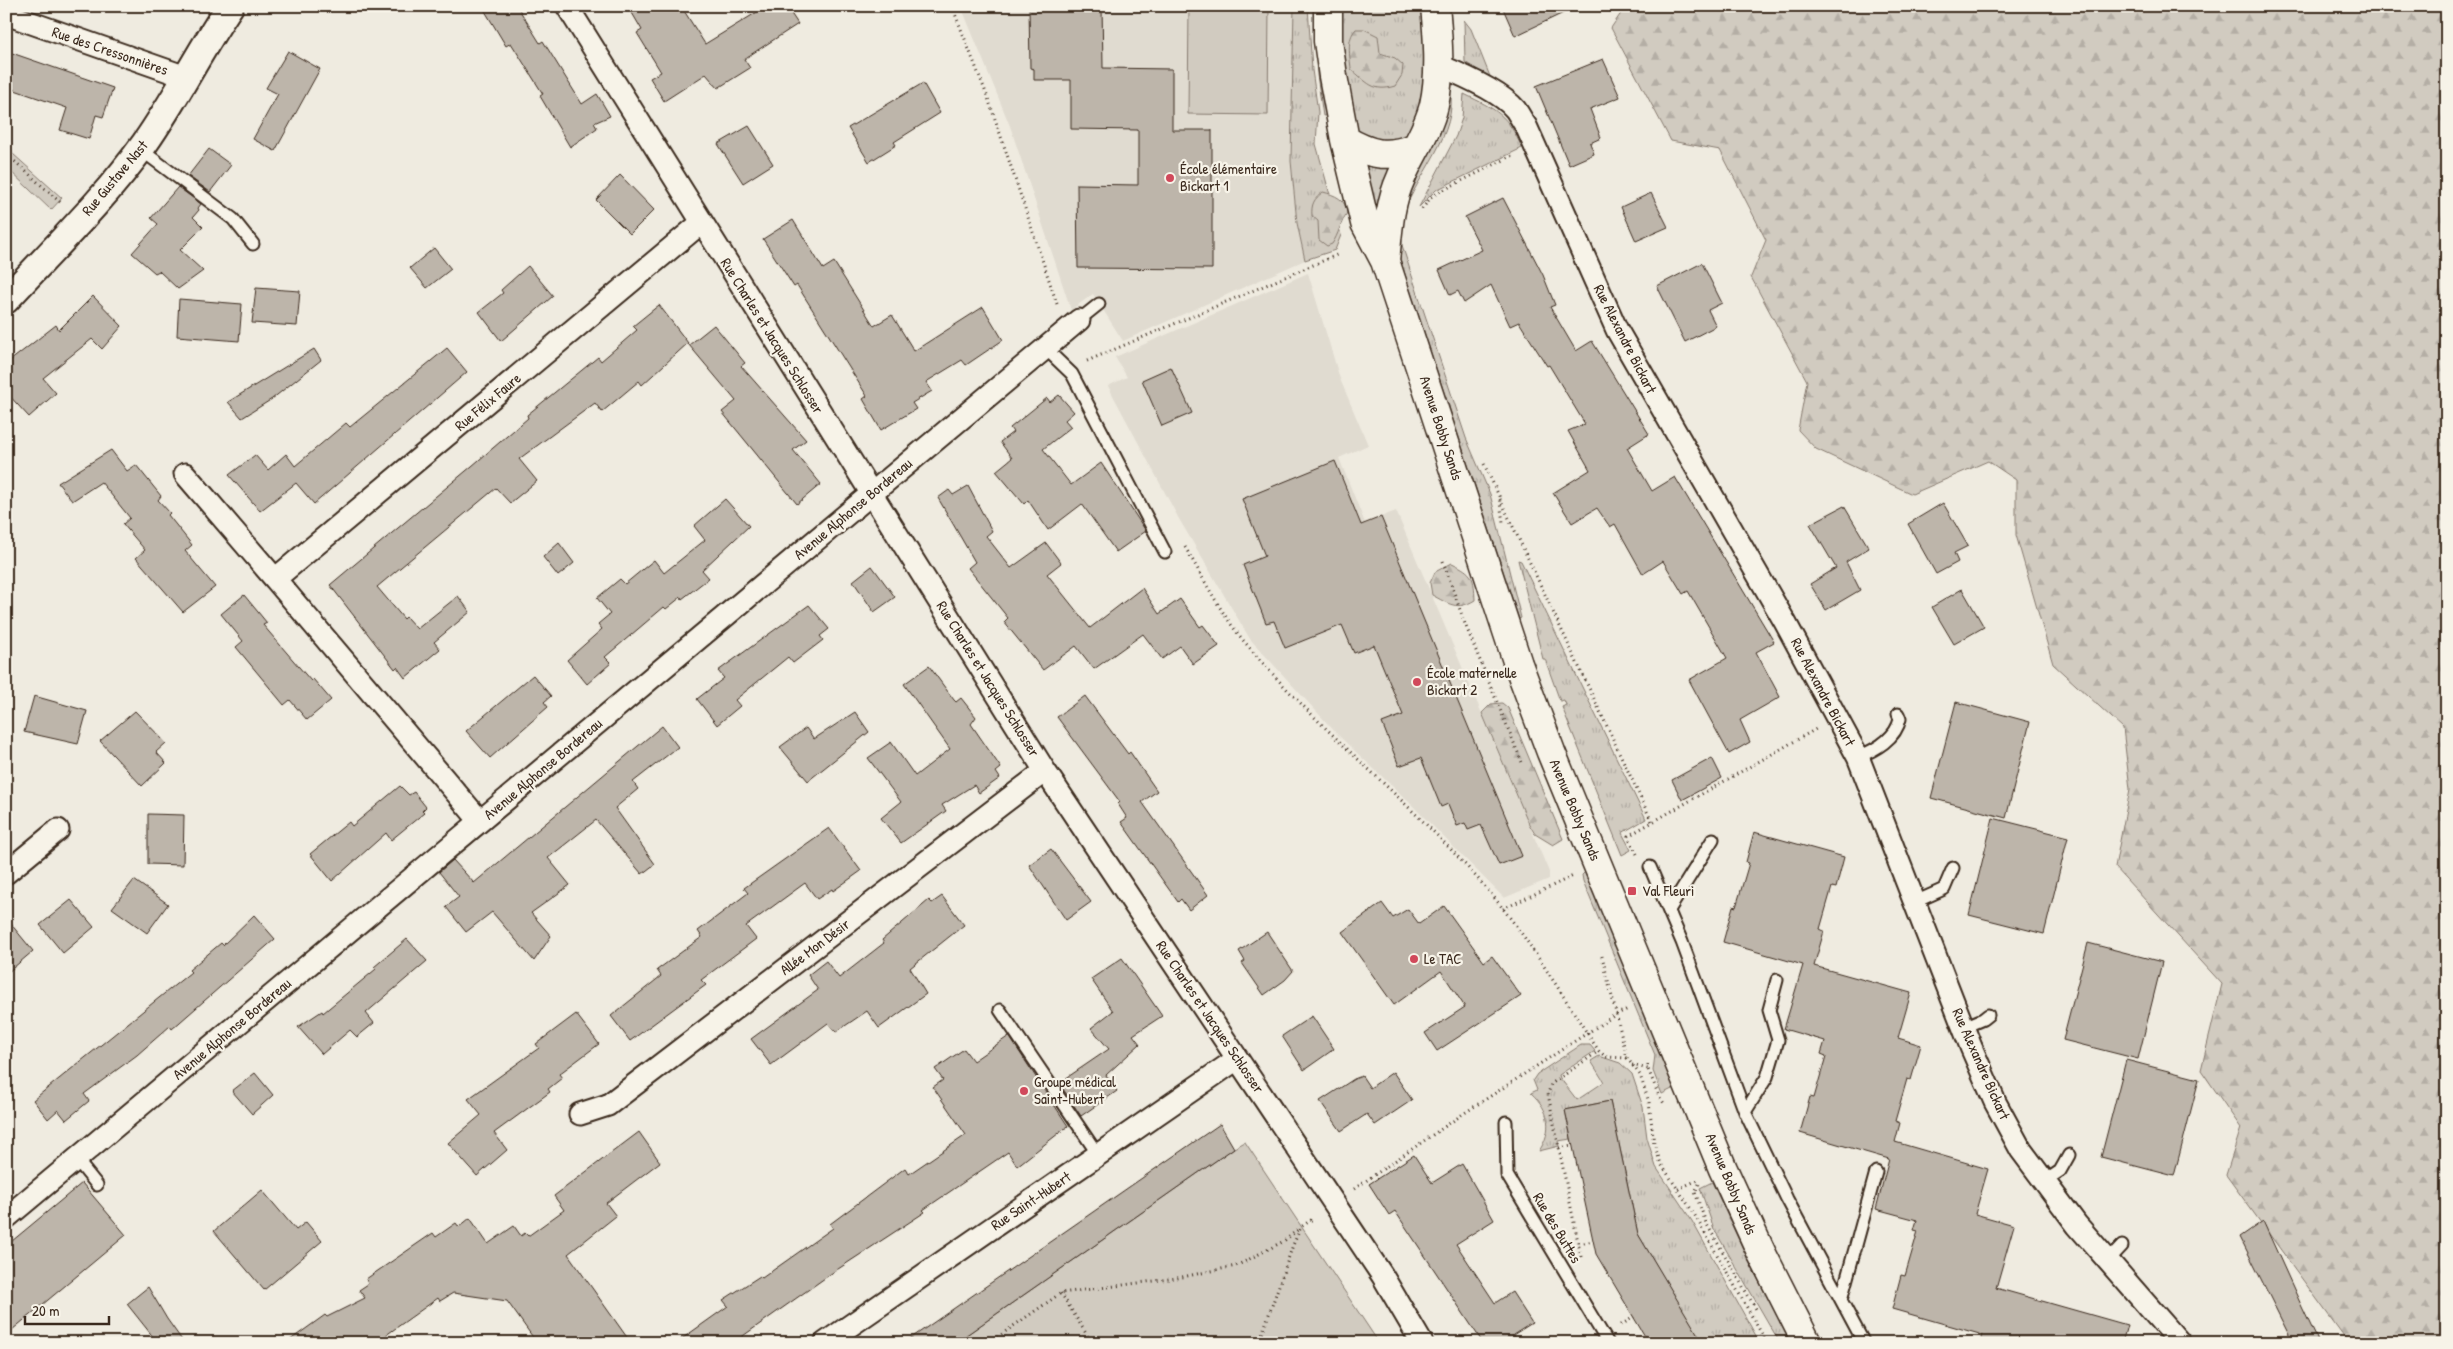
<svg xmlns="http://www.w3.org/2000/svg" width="2453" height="1349" viewBox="0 0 2453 1349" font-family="'Patrick Hand',sans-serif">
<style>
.built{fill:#e0dbd0}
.grass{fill:url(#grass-tufts);stroke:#867a6f}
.forest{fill:url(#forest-firs);stroke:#867a6f}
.park{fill:#d1cbc0;stroke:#867a6f}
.building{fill:#bdb5aa;stroke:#3b2a1e}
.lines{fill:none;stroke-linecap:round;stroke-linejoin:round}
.service-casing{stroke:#3b2a1e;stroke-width:15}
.minor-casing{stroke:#3b2a1e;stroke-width:25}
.tertiary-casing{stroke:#3b2a1e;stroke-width:30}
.secondary-casing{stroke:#3b2a1e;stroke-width:31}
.path{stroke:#3b2a1e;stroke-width:3;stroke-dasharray:1 4;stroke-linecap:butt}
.service{stroke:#f7f3e8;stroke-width:11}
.minor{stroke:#f7f3e8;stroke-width:21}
.tertiary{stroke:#f7f3e8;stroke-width:26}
.secondary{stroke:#f7f3e8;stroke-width:28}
.poi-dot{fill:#d1495b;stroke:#f7f3e8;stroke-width:2}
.labels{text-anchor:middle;stroke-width:4.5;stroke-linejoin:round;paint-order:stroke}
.street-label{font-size:15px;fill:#3b2a1e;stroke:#f7f3e8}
.poi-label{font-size:15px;fill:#3b2a1e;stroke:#f7f3e8;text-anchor:start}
</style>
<defs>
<pattern id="grass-tufts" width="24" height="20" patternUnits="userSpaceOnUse" patternTransform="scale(1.25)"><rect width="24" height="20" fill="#d1cbc0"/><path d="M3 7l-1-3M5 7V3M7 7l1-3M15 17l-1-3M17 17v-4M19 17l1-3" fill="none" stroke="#b4aea5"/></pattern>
<pattern id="forest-firs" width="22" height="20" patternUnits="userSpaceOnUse" patternTransform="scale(1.25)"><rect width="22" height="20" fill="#d1cbc0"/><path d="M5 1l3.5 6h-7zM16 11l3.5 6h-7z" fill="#b4aea5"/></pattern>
</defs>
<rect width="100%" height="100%" fill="#efebe0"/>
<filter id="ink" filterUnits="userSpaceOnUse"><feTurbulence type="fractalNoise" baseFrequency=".02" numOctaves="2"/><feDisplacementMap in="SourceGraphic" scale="10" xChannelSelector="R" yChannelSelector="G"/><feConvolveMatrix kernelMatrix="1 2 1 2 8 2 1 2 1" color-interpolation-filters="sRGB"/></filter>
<g filter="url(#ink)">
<path class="built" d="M961,6H1294L1291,163L1297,223L1305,260L1123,341L1093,294L1071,310L1010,126Z
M1308,273L1340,379L1368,445L1339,458L1365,523L1396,511L1549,872V879L1504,898L1409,802L1338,735L1250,639L1179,519L1108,386L1127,377L1115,357Z"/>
<path class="grass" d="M1294,6H1308L1312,70L1318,112L1316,144L1341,235L1335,250L1305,260L1297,223L1291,161Z
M1314,6H1319L1329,115L1323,116L1317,75Z
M1339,6H1424L1426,87L1413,129C1395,143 1373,146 1356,129L1345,90Z
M1464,20L1471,29L1491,79L1465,62Z
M1450,89C1459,133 1417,175 1403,214L1406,195L1440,134Z
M1464,94C1497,110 1507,114 1522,148L1436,190L1419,207L1456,136L1462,118Z
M1362,163L1389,169L1391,173L1380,216L1373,217Z
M1401,226L1402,245L1411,273L1466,438L1490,494L1521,618L1519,619L1399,256Z
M1518,560L1521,561L1646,819L1622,833L1631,850L1622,855L1562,707L1566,705L1564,700L1560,701L1545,659H1543Z
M1585,872L1674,1088L1662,1094L1653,1071L1655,1055L1583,881L1582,875Z
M1581,1045H1590L1595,1051L1559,1075L1560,1078L1577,1100L1604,1082L1591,1061L1599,1056L1620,1063L1632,1074L1643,1107L1647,1138L1656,1167L1692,1221L1760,1343H1702L1638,1234L1610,1101L1565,1110L1571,1139L1558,1141L1559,1146L1539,1151C1553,1130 1550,1110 1531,1093L1537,1090L1533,1080L1537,1074Z
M1712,1182L1749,1262L1791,1343H1780L1714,1229L1700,1188Z"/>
<path class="forest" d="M1626,6H2447V1343H2349L2226,1175L2241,1128L2201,1070L2222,984L2115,867L2130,789L2123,728L2053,664L2016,535V480L1988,461L1912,494L1816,449L1798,430L1807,381L1751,277L1766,240L1720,150L1671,141L1611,28Z
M1356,29H1364L1378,36L1380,53L1395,58L1403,65L1402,75L1395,86C1373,93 1367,82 1351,69C1350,56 1346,39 1356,29Z
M1323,192C1335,195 1346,199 1347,213C1340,223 1339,234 1332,244L1327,246L1319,240L1318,221L1312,216C1311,204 1314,199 1323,192Z
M1452,563C1474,573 1474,578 1475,600C1457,611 1449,604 1432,595L1430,583L1435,572Z
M1502,703L1508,708L1563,839L1553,845L1535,834L1529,824L1482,713L1491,704Z"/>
<path class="park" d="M1189,6H1269L1268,115L1188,114Z
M6,153L13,154L62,198L51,210L6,167Z
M1245,1142L1379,1343H955L1234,1148Z"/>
<path class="building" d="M482,6H517L540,43L543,41L582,104L597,94L610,116L594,123L597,128L570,147L540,96L543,94L511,43L506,46Z
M628,6H681L705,44L767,6H786L798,24L744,59L750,68L718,88L706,74L664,101L650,78L661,72L637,33L642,30Z
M1029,6H1102L1103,68L1172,69V130H1212V269L1078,268L1077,184L1138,185V130L1071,129V80H1034V69L1030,68Z
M1502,6H1578L1515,36Z
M6,51L113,88L103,117L96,115L89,139L60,130L67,108L6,87Z
M288,51L320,69L275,151L253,139L278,94L266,88Z
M1603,59L1620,97L1590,109L1601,138L1590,143L1594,154L1569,165L1536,86Z
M923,83L940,113L894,142L896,145L869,162L848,128Z
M749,126L773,164L743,183L718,144Z
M209,149L231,165L210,192L188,176Z
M620,175L654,210L630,234L596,200Z
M178,187L201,204L198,208L199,210L193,217L203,227L180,250L203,271L178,289L159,271L155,273L132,253L158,224L151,218Z
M1651,193L1668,227L1636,241L1621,207Z
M1503,198L1543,275L1555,305L1550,307L1576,351L1592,341L1649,434L1627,448L1652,491L1675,477L1774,642L1756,652L1780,697L1740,720L1750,742L1729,754L1689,680L1727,658L1688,591L1683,594L1663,561L1643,574L1615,524L1610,527L1597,508L1572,523L1553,493L1590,470L1568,431L1585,424L1549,365L1547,366L1519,322L1510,326L1491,285L1464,303L1458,291L1450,295L1439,270L1482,250L1465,217Z
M793,220L823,269L834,262L874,326L892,315L914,351L983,307L1003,340L966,365L962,360L926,382L932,391L912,403L916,409L881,430L863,399L867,396L797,285L794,287L763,239Z
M434,248L451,269L427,288L410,268Z
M1702,263L1722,303L1708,310L1716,326L1685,342L1657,286Z
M528,266L553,296L501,341L479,312L503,293L501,290Z
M256,288L300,291L297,326L252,323Z
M93,296L122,326L102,349L92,339L43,378L56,393L29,417L6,392V364L56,325L59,330Z
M179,299L242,304L239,341L177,336Z
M659,305L688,343L642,385L639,381L602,412L595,403L519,459L537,481L510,503L496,488L377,587L404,619L406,617L417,629L458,596L470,612L434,642L440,649L405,678L397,667L395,669L330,585L472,466L528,418L527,415L598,357L601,361L637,330L633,326Z
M714,325L745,363L741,366L806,440L793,450L821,484L797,504L722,412L736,401L689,345Z
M447,348L467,372L314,504L296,483L260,511L229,475L255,455L268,470L286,454L295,466L346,423L350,427Z
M314,349L321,360L272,399L242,418L228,402Z
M1171,367L1192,413L1162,426L1142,380Z
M1059,395L1074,412L1065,420L1071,427L1043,449L1071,485L1101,463L1146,531L1116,552L1082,504L1048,530L1028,500L1024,504L996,471L1012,458L1000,442L1013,432L1010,428L1047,398L1050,402Z
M111,450L127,471L136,465L161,496L158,500L170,513L168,515L192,545L185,551L215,587L183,612L136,558L145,550L123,524L130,518L101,482L72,501L58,483Z
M1335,461L1361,525L1381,517L1522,856L1499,865L1481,825L1468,830L1465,823L1457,826L1448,804L1441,807L1421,758L1399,766L1382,723L1403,715L1374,645L1354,653L1342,625L1285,648L1274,621L1266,623L1243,565L1265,556L1242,499Z
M968,486L992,531L986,536L1011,568L1046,543L1061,563L1047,574L1090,628L1142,588L1159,614L1180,599L1200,627L1203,625L1219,646L1193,664L1180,646L1162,659L1143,634L1094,669L1076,646L1043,670L1004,622L1008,618L968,568L975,562L938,498L949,490L953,495Z
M725,499L749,526L702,570L709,578L682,599L681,597L666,609L664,607L605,657L611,663L587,684L567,660L602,629L598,624L610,614L597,598L620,579L625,584L654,560L664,573L705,540L694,526Z
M1943,503L1968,546L1954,553L1958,562L1936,574L1908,524Z
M1844,506L1869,548L1846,562L1860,590L1826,610L1810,584L1836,568L1810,524Z
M559,543L574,563L558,576L543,557Z
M872,566L895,597L874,612L853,581Z
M1962,589L1984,627L1954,644L1932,607Z
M244,595L267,623L263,625L311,681L313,679L331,700L307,720L290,700L284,705L236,647L243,641L221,614Z
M809,605L829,629L820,636L823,640L793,663L788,657L735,700L740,706L717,725L697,699L724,678L718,671Z
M929,666L954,700L956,702L961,698L976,717L971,724L1001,768L996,772L1000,778L979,793L974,785L942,805L946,811L901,843L881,818L901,802L868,758L891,742L915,776L950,749L904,684Z
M533,675L551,696L544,702L548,707L490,758L466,731Z
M34,696L87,711L78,744L24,732Z
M1085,696L1128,754L1130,752L1157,791L1142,802L1208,895L1189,910L1181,899L1178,902L1121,822L1127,818L1118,804L1120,802L1057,717Z
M1956,702L2030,722L2006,818L1931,798Z
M135,711L166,743L156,752L166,763L142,786L100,741Z
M855,712L869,732L808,781L780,747L806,728L814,739Z
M662,726L678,747L633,782L638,789L615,808L655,864L642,874L596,820L548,858L570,885L531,913L551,936L534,961L492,912L466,932L446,907L459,897L439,872L453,860L474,883Z
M1712,758L1722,778L1682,800L1672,780Z
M400,786L409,795L414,792L426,807L422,811L424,813L391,840L386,833L332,881L310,854L349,822L352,826Z
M148,814L184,815L183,865L148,864Z
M1993,818L2068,837L2044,934L1969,915Z
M829,828L861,871L833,891L832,889L817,899L805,883L746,926L756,939L701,980L706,985L630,1041L611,1016L661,976L657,970L702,937L698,931L748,893L744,888Z
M1754,832L1844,857L1836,888L1832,887L1820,929L1824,931L1814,966L1911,993L1898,1038L1921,1045L1911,1080L1907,1079L1895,1121L1900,1123L1895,1142L1988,1169L1975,1214L2014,1225L1996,1288L2127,1325L2122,1343H1980L1983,1335L1892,1309L1901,1275L1905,1276L1918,1231L1914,1230L1917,1220L1876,1209L1889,1159L1800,1133L1810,1097L1814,1098L1826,1056L1821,1054L1825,1041L1784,1029L1803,965L1723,942L1733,906L1736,907L1749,863L1746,862Z
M1051,849L1091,902L1066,920L1029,865Z
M134,880L168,904L147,933L112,908Z
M942,896L964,925L910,968L926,994L879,1028L867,1011L836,1032L828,1023L771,1065L751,1039L818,990L808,975L826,961L839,978L884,943L882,940L929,900L932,903Z
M71,900L94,927L63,953L40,925Z
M1382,903L1393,918L1408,909L1419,924L1444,906L1484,962L1492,956L1521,996L1437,1051L1425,1033L1465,1007L1441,971L1394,1005L1342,932Z
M254,915L275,939L172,1029L170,1026L137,1055L84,1094L89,1101L66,1120L58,1110L48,1119L33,1100L191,972L189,970L221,943L223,945Z
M6,918L33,951L6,974Z
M1267,932L1293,971L1285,980L1264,995L1242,963L1245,961L1239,951Z
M407,939L427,961L366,1013L374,1023L357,1037L350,1030L322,1054L298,1027L322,1011L323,1013L376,969L374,967Z
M2088,943L2162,962L2138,1059L2063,1040Z
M1122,958L1162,1016L1133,1035L1140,1044L1106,1075L1117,1091L1081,1116L1059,1083L1109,1049L1091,1028L1113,1011L1091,979Z
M576,1014L599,1044L559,1074L562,1078L548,1089L550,1092L494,1133L507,1150L477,1176L448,1143L481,1115L468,1099L539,1048L536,1044Z
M1312,1016L1334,1049L1304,1070L1282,1036Z
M1009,1036L1068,1126L1017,1166L1008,1152L923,1210L925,1212L832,1273L733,1343H676L728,1306L723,1300L760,1276L762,1278L833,1228L830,1224L905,1168L909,1174L966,1135L933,1087L943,1080L935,1069L964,1049L973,1061Z
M2126,1060L2199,1079L2174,1176L2101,1157Z
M1393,1072L1412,1100L1375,1125L1367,1114L1341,1131L1320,1101L1354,1079L1362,1076L1370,1088Z
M255,1073L273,1095L252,1114L232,1091Z
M1610,1101L1638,1234L1703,1343H1649L1596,1254L1565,1110Z
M1220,1124L1234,1148L955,1343H904Z
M639,1132L660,1162L606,1203L616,1216L568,1254L631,1343H537L507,1301L453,1293L440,1301L438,1298L375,1343H286L325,1315L327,1317L365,1298L359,1290L368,1284L366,1279L433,1233L436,1237L456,1223L459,1227L470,1218L488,1244L514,1226L521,1236L525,1233L528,1236L564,1210L554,1196Z
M1414,1155L1432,1183L1462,1164L1494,1220L1456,1244L1495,1303L1512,1292L1532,1323L1513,1335L1518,1343H1483L1395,1211L1389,1215L1369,1184Z
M82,1183L126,1235L6,1335V1246Z
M262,1190L296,1230L306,1222L322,1241L264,1290L214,1231Z
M2263,1221L2302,1307L2319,1343H2293L2240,1237Z
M148,1287L167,1319L184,1343H158L127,1304Z"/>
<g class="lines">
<g class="service-casing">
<path id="service" d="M140,149L233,219L253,244
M1079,320L1099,304
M1045,348L1072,374L1165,552
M1858,757C1875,750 1896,739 1900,719L1898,714
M1650,867L1682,942L1745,1112L1787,1199L1864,1343
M1915,902L1944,889L1953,868
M1669,910L1713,839
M1000,1010L1099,1156
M1964,1027L1983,1019L1988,1015
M1745,1112L1767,1077L1778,1040L1769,1010L1777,980
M1506,1122L1507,1175L1608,1343
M76,1159L97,1185
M2045,1181L2060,1171L2069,1155
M2108,1261L2122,1246
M1841,1300L1876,1172"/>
</g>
<g class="minor-casing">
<path id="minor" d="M567,6L1045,771L1382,1275L1422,1343
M6,14L186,77
M1438,65C1460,74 1500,91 1515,109C1519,114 1522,121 1526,126L1617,330L1785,622L1858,757L1971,1047L1995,1102L2021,1150L2077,1225L2180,1343
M185,474L275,579
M480,821L275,579L701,223
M6,873L58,830
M580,1114L608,1105L1045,771
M6,1218L1079,320
M825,1343L1237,1059"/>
</g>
<g class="tertiary-casing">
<path id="tertiary" d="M6,300C53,249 105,199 145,143C176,99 200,50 230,6"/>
</g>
<g class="secondary-casing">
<path id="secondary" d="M1328,6V41L1333,76L1345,140L1365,223L1385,261L1518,664L1551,752L1723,1169L1762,1254L1807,1343
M1345,140C1371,155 1386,158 1414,148
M1385,261C1388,233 1389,204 1401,178C1411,154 1428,131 1434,105C1441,73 1438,38 1435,6"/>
</g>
<path class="path" d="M952,6L988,98L1058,307
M6,158H11L61,203
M1422,209L1431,197L1439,192L1512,156
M1087,361L1339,254
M1484,464L1499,496L1503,522
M1500,499L1652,822
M1185,547C1205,581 1222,616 1248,646C1323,735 1417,806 1492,895C1532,943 1564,999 1599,1051L1606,1057L1627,1058
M1443,561L1465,624L1523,765
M1637,854L1628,836L1816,729
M1503,909L1573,876
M1602,956L1627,1058L1640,1075L1649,1102L1654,1144L1661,1164L1693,1212L1767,1343
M1632,1065L1648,1069
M1648,1065V1069L1659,1096L1665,1105
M1559,1148L1572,1146
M1699,1184L1695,1192L1706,1223L1756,1309
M1354,1189L1463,1114L1615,1015L1628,1009
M1678,1189L1698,1180
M1579,1244L1593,1241
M1581,1257L1548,1094L1551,1084L1599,1051
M1061,1293L1092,1343
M1621,1325L1634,1317
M989,1343L1061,1293L1177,1278L1236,1266L1284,1241L1300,1228
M1259,1343L1293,1245L1301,1227L1314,1218"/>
<use href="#service" class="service"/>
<use href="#minor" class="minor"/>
<use href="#tertiary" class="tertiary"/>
<use href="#secondary" class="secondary"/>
</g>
</g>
<g class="poi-dot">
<circle cx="1170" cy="178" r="5"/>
<circle cx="1417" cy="682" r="5"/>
<rect x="1627" y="886" width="10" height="10" rx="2.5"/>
<circle cx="1414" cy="959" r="5"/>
<circle cx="1024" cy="1091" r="5"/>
</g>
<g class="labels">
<g class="street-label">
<text transform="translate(110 51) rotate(19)" y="5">Rue des Cressonnières</text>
<text transform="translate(115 178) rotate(-50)" y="5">Rue Gustave Nast</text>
<text transform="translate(772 336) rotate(58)" y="5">Rue Charles et Jacques Schlosser</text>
<text transform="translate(1625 339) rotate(63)" y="5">Rue Alexandre Bickart</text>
<text transform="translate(488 402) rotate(-40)" y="5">Rue Félix Faure</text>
<text transform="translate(1441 428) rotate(72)" y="5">Avenue Bobby Sands</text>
<text transform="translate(853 509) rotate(-40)" y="5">Avenue Alphonse Bordereau</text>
<text transform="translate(988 679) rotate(58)" y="5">Rue Charles et Jacques Schlosser</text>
<text transform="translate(1823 692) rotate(62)" y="5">Rue Alexandre Bickart</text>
<text transform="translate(543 769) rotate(-40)" y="5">Avenue Alphonse Bordereau</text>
<text transform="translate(1575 810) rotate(67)" y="5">Avenue Bobby Sands</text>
<text transform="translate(815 947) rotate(-37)" y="5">Allée Mon Désir</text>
<text transform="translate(1210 1017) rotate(56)" y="5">Rue Charles et Jacques Schlosser</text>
<text transform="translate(232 1029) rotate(-40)" y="5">Avenue Alphonse Bordereau</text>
<text transform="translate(1981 1064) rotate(66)" y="5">Rue Alexandre Bickart</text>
<text transform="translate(1731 1184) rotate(67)" y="5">Avenue Bobby Sands</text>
<text transform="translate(1031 1201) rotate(-34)" y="5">Rue Saint-Hubert</text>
<text transform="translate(1557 1228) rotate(59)" y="5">Rue des Buttes</text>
</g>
<g class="poi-label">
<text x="1180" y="174">École élémentaire<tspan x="1180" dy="17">Bickart 1</tspan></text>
<text x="1427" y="678">École maternelle<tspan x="1427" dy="17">Bickart 2</tspan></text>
<text x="1642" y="896">Val Fleuri</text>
<text x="1424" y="964">Le TAC</text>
<text x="1034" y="1087">Groupe médical<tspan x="1034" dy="17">Saint-Hubert</tspan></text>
</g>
</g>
<rect width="2453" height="1349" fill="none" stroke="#f7f3e8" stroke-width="25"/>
<rect x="12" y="12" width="2428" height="1324" fill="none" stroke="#3b2a1e" stroke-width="2" filter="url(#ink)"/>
<path d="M25 1316v8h84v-8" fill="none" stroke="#3b2a1e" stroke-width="2.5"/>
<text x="32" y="1316" font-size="15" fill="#3b2a1e" stroke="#f7f3e8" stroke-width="4" paint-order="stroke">20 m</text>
</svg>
